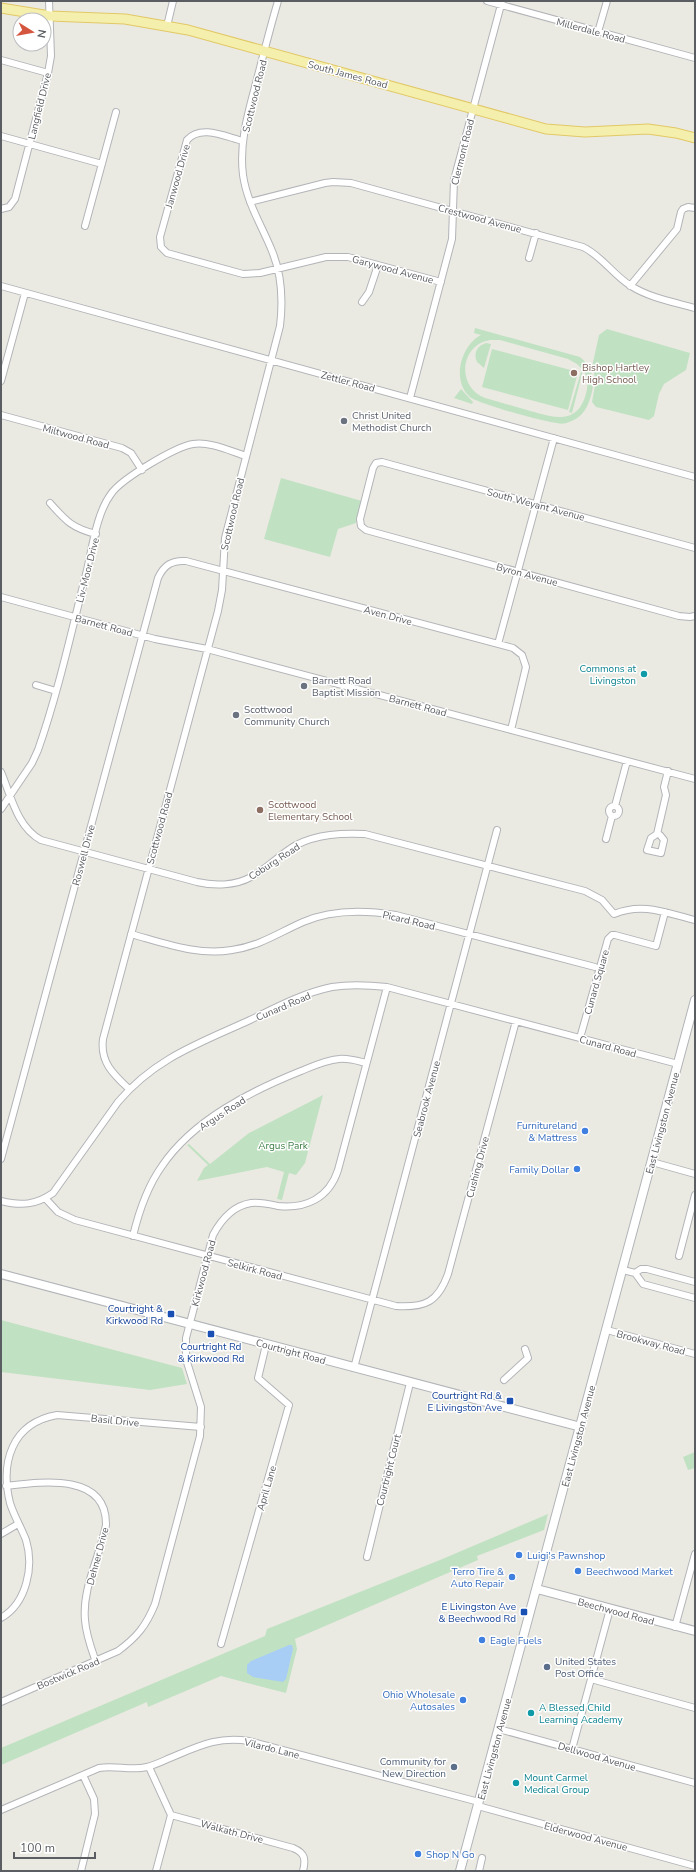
<svg xmlns="http://www.w3.org/2000/svg" width="696" height="1872" viewBox="0 0 696 1872" font-family="'Nunito Sans',sans-serif">
<style>
.green{fill:#c1e1c3;fill-rule:evenodd}
.water{fill:#a9cef5}
.lines{fill:none;stroke-linecap:round;stroke-linejoin:round}
.street-casing{stroke:#b2b4b8;stroke-width:8}
.secondary-casing{stroke:#b1b4b8;stroke-width:10}
.primary-casing{stroke:#e1c866;stroke-width:11}
.street{stroke:#fff;stroke-width:6}
.secondary{stroke:#fff;stroke-width:8}
.primary{stroke:#f5efad;stroke-width:9}
.education-dot{fill:#8d6e63;stroke:#fff;stroke-width:1.5}
.worship-dot{fill:#6b7280;stroke:#fff;stroke-width:1.5}
.culture-dot{fill:#0f9aa8;stroke:#fff;stroke-width:1.5}
.shop-dot{fill:#3f7fe0;stroke:#fff;stroke-width:1.5}
.transit-dot{fill:#1a4fb4;stroke:#fff;stroke-width:1.5}
.service-dot{fill:#5c6f8a;stroke:#fff;stroke-width:1.5}
.labels{text-anchor:middle;stroke-width:3;stroke-linejoin:round;paint-order:stroke}
.street-label{font-size:10px;fill:#5a5d61;stroke:#fff}
.education-label{font-size:10px;fill:#785e54;stroke:#fff;text-anchor:start}
.worship-label{font-size:10px;fill:#5b616d;stroke:#fff;text-anchor:start}
.culture-label{font-size:10px;fill:#0d838f;stroke:#fff;text-anchor:start}
.shop-label{font-size:10px;fill:#366cbe;stroke:#fff;text-anchor:end}
.park-label{font-size:10px;fill:#3d7d45;stroke:#fff}
.transit-label{font-size:10px;fill:#164399;stroke:#fff;text-anchor:end}
.service-label{font-size:10px;fill:#4e5e75;stroke:#fff;text-anchor:start}
</style>
<rect width="100%" height="100%" fill="#ebeae2"/>
<path class="green" d="M475,328L580,357C591,366 595,378 592,392C589,405 583,418 569,422C565,424 561,424 557,423C544,422 479,404 470,397C451,381 461,345 481,335L474,333ZM490,340H500L568,359L577,364L582,369L569,412L572,413L583,370C589,378 588,388 585,397C575,427 549,416 527,410C513,406 499,402 485,398C456,387 460,345 490,340Z
M607,329L690,353L686,370L664,384L659,394L654,416L649,420L596,407L592,402L596,380L592,367L599,335Z
M486,343L491,344L484,368L477,362C473,353 477,346 486,343Z
M492,349L578,372L568,410L482,387Z
M461,389L473,402L472,404L454,398Z
M281,478L362,501L356,523L338,529L330,557L264,539Z
M323,1095L305,1163L296,1175L289,1173L282,1200L277,1199L284,1172L267,1167L197,1181L204,1168L208,1165L187,1145L189,1144L210,1164L249,1133Z
M1,1320L182,1368L187,1384L150,1390L1,1372Z
M695,1452V1468L688,1470L683,1457Z
M548,1514L544,1530L477,1556L478,1560L295,1639L297,1649L286,1693L221,1676L148,1707L147,1702L1,1765V1748L265,1636L267,1629L440,1560Z"/>
<path class="water" d="M289,1645H292L293,1649L286,1679L283,1682L253,1677L247,1673V1665L251,1661Z"/>
<g class="lines">
<g class="street-casing">
<path id="street" d="M487,1L695,58
M167,26L173,1
M598,32L607,1
M1,60L48,73
M1,136L102,164
M243,141C226,137 201,124 187,140L160,237L161,247L167,253L243,274L260,273L326,257H348L441,282
M250,202L325,183L333,182L351,183L583,247C602,256 613,275 631,286C650,298 674,302 695,308
M1,209L9,207L15,199L48,73L51,56L49,1
M85,226L116,112
M529,258L536,233
M1,286L695,477
M630,286L677,229L681,212L683,209L688,207L695,208
M362,302L369,292L378,265
M1,381L25,293
M410,398L452,239L454,180L502,1
M1,415L122,448L131,453L142,470
M50,503C66,521 72,528 96,534
M695,548L382,462L376,463L373,468L360,519L361,526L366,530L679,616L690,617L695,616
M1,597L155,639L207,649L695,779
M498,644L554,438
M36,685L56,691
M1,772C11,796 17,827 41,840L197,882C214,886 235,886 251,877C267,869 280,854 296,845C318,834 342,833 365,834L585,891L602,900L614,914C643,902 666,913 695,920
M609 811a5 5 0 1 1 10 0a5 5 0 1 1-10 0Z
M615,806L627,761
M1,809L32,763L38,750C58,693 71,633 86,574C92,550 96,514 111,494C121,479 175,447 193,444C209,441 230,451 246,456
M657,834L666,795L664,787L668,771
M657,834L660,835L664,840L661,853L647,850L651,838Z
M606,839L612,816
M131,934C164,943 198,956 232,950C260,946 278,933 303,922C332,909 365,910 396,915L595,967
M580,1038L608,939L612,935H615L656,946L665,912
M129,1089C113,1074 100,1062 103,1039L218,611L222,590L225,538L280,326C283,301 282,275 272,251C262,226 247,203 243,175C239,143 248,113 256,83C263,56 270,28 278,1
M1,1159L158,578C164,565 172,560 186,561L513,648L522,655L526,667L511,730
M652,1162L695,1174
M45,1198L58,1212L75,1220L396,1306C425,1308 438,1302 448,1274L516,1021
M1,1201C21,1206 36,1205 53,1193L118,1102C155,1058 200,1043 250,1020C277,1007 303,993 332,987C351,984 368,985 387,987L678,1064
M133,1236C139,1211 147,1187 162,1166C193,1120 251,1091 301,1071C313,1066 326,1060 339,1059C348,1058 358,1061 366,1063
M679,1256L695,1195
M623,1270L635,1273L641,1269H647L695,1282
M635,1273L643,1284L695,1298
M607,1330L695,1354
M354,1368L497,830
M504,1380L528,1358L525,1349
M6,1486C40,1482 107,1472 106,1525C100,1556 82,1588 85,1620C86,1635 91,1648 96,1662
M1,1534L18,1524
M367,1557L410,1383
M1,1618C27,1603 34,1566 26,1540C21,1527 14,1516 10,1503C0,1462 12,1423 57,1415L201,1427
M675,1627L695,1554
M221,1644L289,1405L258,1378L266,1345
M591,1679L695,1708
M1,1702L118,1651C137,1637 146,1626 155,1604L200,1436L201,1407L186,1359V1338L213,1235C221,1220 232,1206 251,1203C261,1202 269,1204 278,1206C306,1209 329,1198 338,1170L387,987
M499,1729L695,1783
M572,1749L610,1609
M149,1767L171,1815L156,1871
M478,1806L695,1866
M1,1810L99,1768C115,1765 131,1771 147,1767C155,1765 163,1761 170,1758C199,1746 218,1736 249,1741L479,1802
M171,1815L293,1848C305,1853 306,1859 303,1871
M81,1871L95,1814L94,1799L83,1775
M479,1871L482,1858"/>
</g>
<g class="secondary-casing">
<path id="secondary" d="M1,1274L581,1427
M537,1589L695,1631
M460,1871L695,1000"/>
</g>
<g class="primary-casing">
<path id="primary" d="M1,8L50,16L125,19L188,30L546,129L585,132L648,129L676,133L695,138"/>
</g>
<use href="#street" class="street"/>
<use href="#secondary" class="secondary"/>
<use href="#primary" class="primary"/>
</g>
<g class="education-dot">
<circle cx="574" cy="373" r="4"/>
<circle cx="260" cy="810" r="4"/>
</g>
<g class="worship-dot">
<circle cx="344" cy="421" r="4"/>
<circle cx="304" cy="686" r="4"/>
<circle cx="236" cy="715" r="4"/>
</g>
<g class="culture-dot">
<circle cx="644" cy="674" r="4"/>
<circle cx="531" cy="1713" r="4"/>
<circle cx="516" cy="1783" r="4"/>
</g>
<g class="shop-dot">
<circle cx="585" cy="1131" r="4"/>
<circle cx="577" cy="1169" r="4"/>
<circle cx="519" cy="1555" r="4"/>
<circle cx="578" cy="1571" r="4"/>
<circle cx="512" cy="1577" r="4"/>
<circle cx="482" cy="1640" r="4"/>
<circle cx="463" cy="1700" r="4"/>
<circle cx="418" cy="1854" r="4"/>
</g>
<g class="transit-dot">
<rect x="167" y="1310" width="8" height="8" rx="2"/>
<rect x="207" y="1330" width="8" height="8" rx="2"/>
<rect x="506" y="1397" width="8" height="8" rx="2"/>
<rect x="520" y="1608" width="8" height="8" rx="2"/>
</g>
<g class="service-dot">
<circle cx="547" cy="1667" r="4"/>
<circle cx="454" cy="1767" r="4"/>
</g>
<g class="labels">
<g class="street-label">
<text transform="translate(591 30) rotate(15)" y="4">Millerdale Road</text>
<text transform="translate(348 74) rotate(15)" y="4">South James Road</text>
<text transform="translate(254 96) rotate(-76)" y="4">Scottwood Road</text>
<text transform="translate(39 106) rotate(-76)" y="4">Langfield Drive</text>
<text transform="translate(462 152) rotate(-76)" y="4">Clermont Road</text>
<text transform="translate(177 176) rotate(-74)" y="4">Janwood Drive</text>
<text transform="translate(480 218) rotate(15)" y="4">Crestwood Avenue</text>
<text transform="translate(393 269) rotate(15)" y="4">Garywood Avenue</text>
<text transform="translate(348 381) rotate(15)" y="4">Zettler Road</text>
<text transform="translate(76 436) rotate(15)" y="4">Miltwood Road</text>
<text transform="translate(536 504) rotate(15)" y="4">South Weyant Avenue</text>
<text transform="translate(232 514) rotate(-77)" y="4">Scottwood Road</text>
<text transform="translate(87 570) rotate(-76)" y="4">Liv-Moor Drive</text>
<text transform="translate(527 574) rotate(15)" y="4">Byron Avenue</text>
<text transform="translate(388 615) rotate(15)" y="4">Aven Drive</text>
<text transform="translate(104 625) rotate(15)" y="4">Barnett Road</text>
<text transform="translate(418 705) rotate(15)" y="4">Barnett Road</text>
<text transform="translate(159 828) rotate(-75)" y="4">Scottwood Road</text>
<text transform="translate(83 855) rotate(-75)" y="4">Roswell Drive</text>
<text transform="translate(274 861) rotate(-33)" y="4">Coburg Road</text>
<text transform="translate(409 920) rotate(13)" y="4">Picard Road</text>
<text transform="translate(596 982) rotate(-74)" y="4">Cunard Square</text>
<text transform="translate(283 1006) rotate(-23)" y="4">Cunard Road</text>
<text transform="translate(608 1046) rotate(15)" y="4">Cunard Road</text>
<text transform="translate(426 1099) rotate(-75)" y="4">Seabrook Avenue</text>
<text transform="translate(222 1113) rotate(-33)" y="4">Argus Road</text>
<text transform="translate(662 1123) rotate(-75)" y="4">East Livingston Avenue</text>
<text transform="translate(477 1167) rotate(-75)" y="4">Cushing Drive</text>
<text transform="translate(255 1269) rotate(15)" y="4">Selkirk Road</text>
<text transform="translate(203 1273) rotate(-75)" y="4">Kirkwood Road</text>
<text transform="translate(651 1342) rotate(15)" y="4">Brookway Road</text>
<text transform="translate(291 1351) rotate(15)" y="4">Courtright Road</text>
<text transform="translate(115 1420) rotate(6)" y="4">Basil Drive</text>
<text transform="translate(578 1436) rotate(-75)" y="4">East Livingston Avenue</text>
<text transform="translate(388 1470) rotate(-76)" y="4">Courtright Court</text>
<text transform="translate(266 1488) rotate(-74)" y="4">April Lane</text>
<text transform="translate(97 1556) rotate(-75)" y="4">Dehner Drive</text>
<text transform="translate(616 1611) rotate(15)" y="4">Beechwood Road</text>
<text transform="translate(68 1673) rotate(-23)" y="4">Bostwick Road</text>
<text transform="translate(272 1748) rotate(14)" y="4">Vilardo Lane</text>
<text transform="translate(494 1749) rotate(-75)" y="4">East Livingston Avenue</text>
<text transform="translate(597 1756) rotate(16)" y="4">Dellwood Avenue</text>
<text transform="translate(232 1831) rotate(15)" y="4">Walkath Drive</text>
<text transform="translate(586 1836) rotate(15)" y="4">Elderwood Avenue</text>
</g>
<g class="education-label">
<text x="582" y="371">Bishop Hartley<tspan x="582" dy="12">High School</tspan></text>
<text x="268" y="808">Scottwood<tspan x="268" dy="12">Elementary School</tspan></text>
</g>
<g class="worship-label">
<text x="352" y="419">Christ United<tspan x="352" dy="12">Methodist Church</tspan></text>
<text x="312" y="684">Barnett Road<tspan x="312" dy="12">Baptist Mission</tspan></text>
<text x="244" y="713">Scottwood<tspan x="244" dy="12">Community Church</tspan></text>
</g>
<g class="culture-label">
<text x="636" y="672" text-anchor="end">Commons at<tspan x="636" dy="12">Livingston</tspan></text>
<text x="539" y="1711">A Blessed Child<tspan x="539" dy="12">Learning Academy</tspan></text>
<text x="524" y="1781">Mount Carmel<tspan x="524" dy="12">Medical Group</tspan></text>
</g>
<g class="shop-label">
<text x="577" y="1129">Furnitureland<tspan x="577" dy="12">&amp; Mattress</tspan></text>
<text x="569" y="1173">Family Dollar</text>
<text x="527" y="1559" text-anchor="start">Luigi's Pawnshop</text>
<text x="504" y="1575">Terro Tire &amp;<tspan x="504" dy="12">Auto Repair</tspan></text>
<text x="586" y="1575" text-anchor="start">Beechwood Market</text>
<text x="490" y="1644" text-anchor="start">Eagle Fuels</text>
<text x="455" y="1698">Ohio Wholesale<tspan x="455" dy="12">Autosales</tspan></text>
<text x="426" y="1858" text-anchor="start">Shop N Go</text>
</g>
<g class="park-label">
<text x="283" y="1149">Argus Park</text>
</g>
<g class="transit-label">
<text x="163" y="1312">Courtright &amp;<tspan x="163" dy="12">Kirkwood Rd</tspan></text>
<text x="211" y="1350" text-anchor="middle">Courtright Rd<tspan x="211" dy="12">&amp; Kirkwood Rd</tspan></text>
<text x="502" y="1399">Courtright Rd &amp;<tspan x="502" dy="12">E Livingston Ave</tspan></text>
<text x="516" y="1610">E Livingston Ave<tspan x="516" dy="12">&amp; Beechwood Rd</tspan></text>
</g>
<g class="service-label">
<text x="555" y="1665">United States<tspan x="555" dy="12">Post Office</tspan></text>
<text x="446" y="1765" text-anchor="end">Community for<tspan x="446" dy="12">New Direction</tspan></text>
</g>
</g>
<rect width="696" height="1872" fill="none" stroke="#5a5d61" stroke-width="4"/>
<g transform="translate(32 32) rotate(101)"><circle r="19" fill="#ffffff" stroke="#bdbec0"/>
<path d="M0-3L7 15L0 10L-7 15Z" fill="#d5563f"/>
<text y="-6" font-size="11" font-weight="bold" text-anchor="middle" fill="#5a5d61">N</text>
</g>
<path d="M14 1852v6h81v-6" fill="none" stroke="#5a5d61" stroke-width="2"/>
<text x="20" y="1852" font-size="12" fill="#5a5d61" stroke="#ffffff" stroke-width="3" paint-order="stroke">100 m</text>
</svg>
